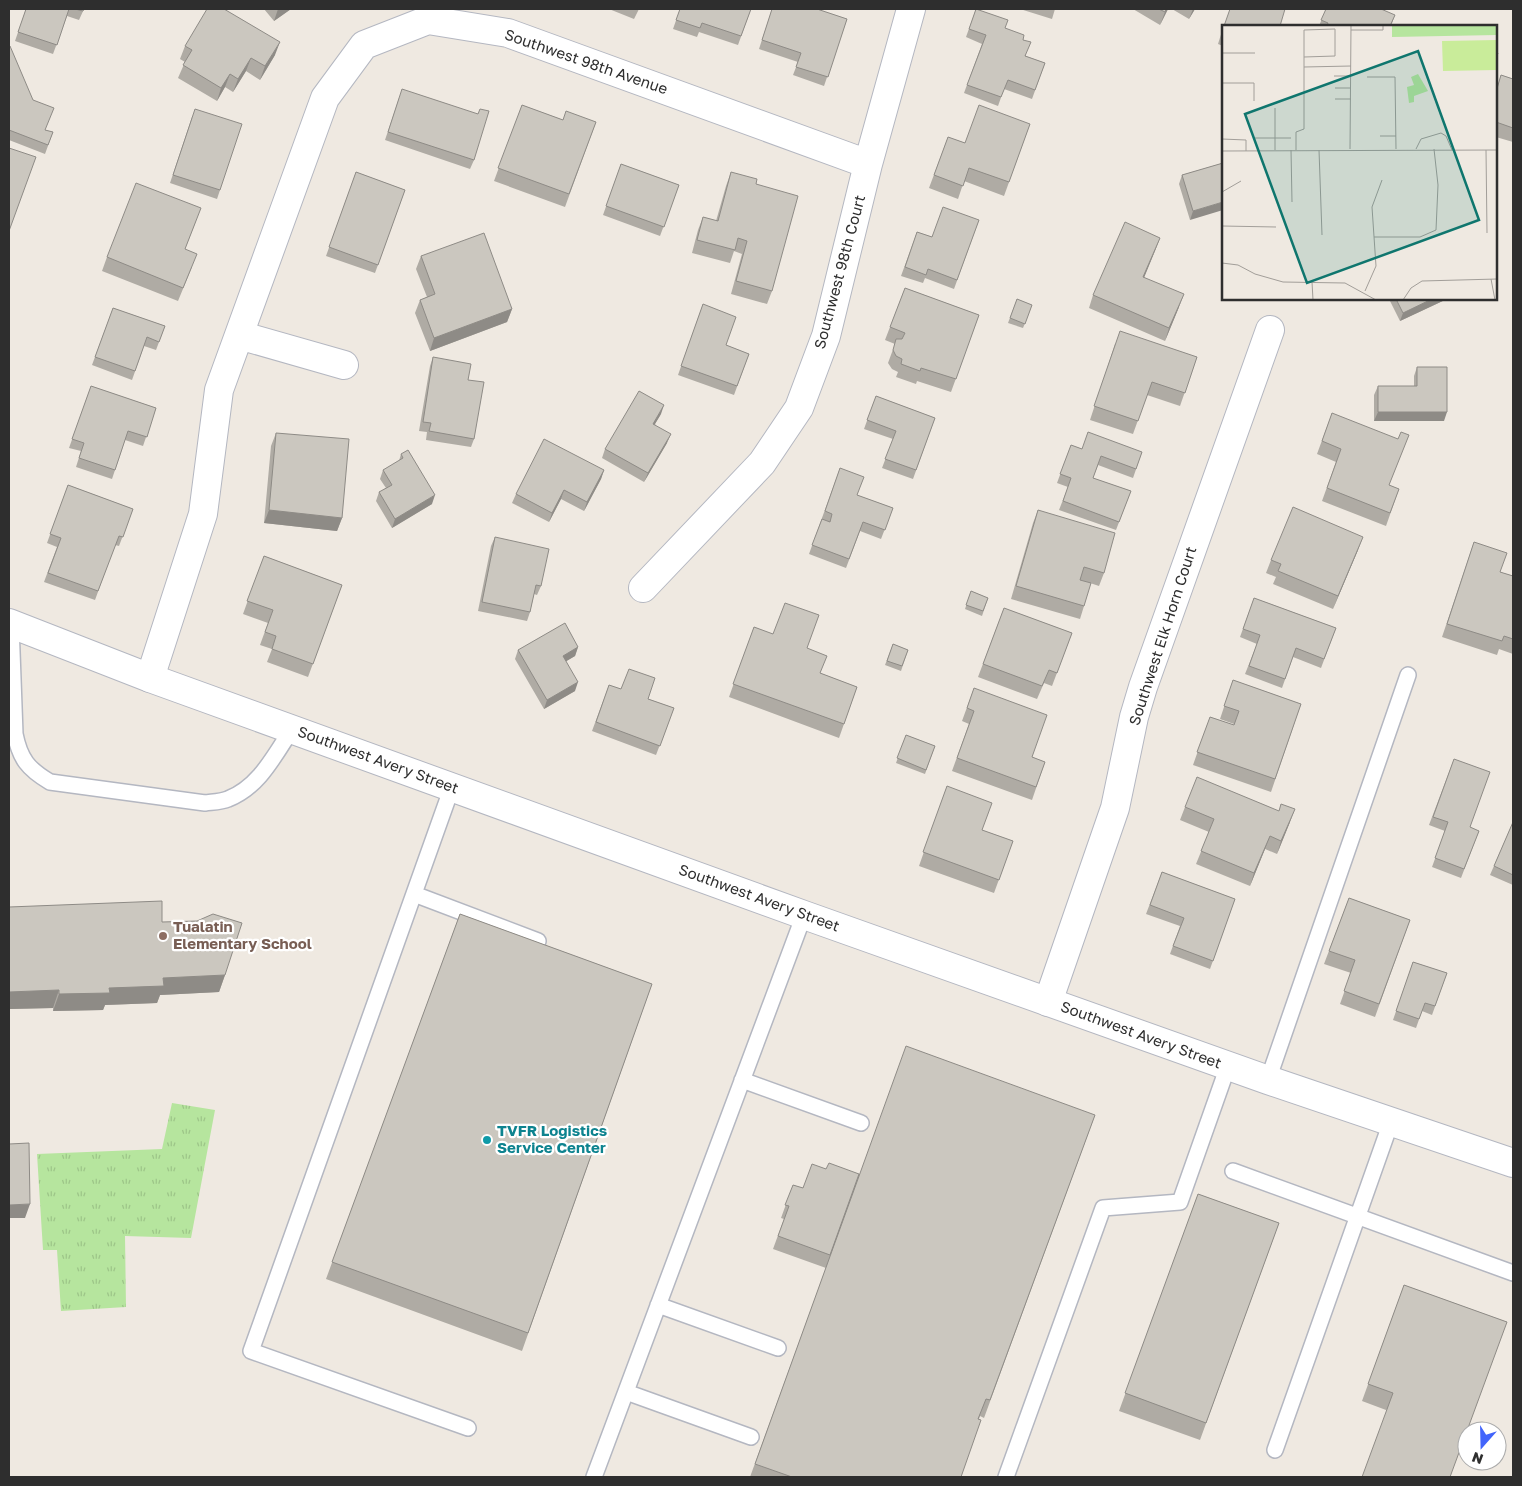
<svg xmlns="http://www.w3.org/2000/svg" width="1522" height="1486" viewBox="0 0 1522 1486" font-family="'Golos Text',sans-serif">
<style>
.park{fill:url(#park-tufts)}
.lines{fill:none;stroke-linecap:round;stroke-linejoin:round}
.lane-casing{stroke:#b4b7c1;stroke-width:18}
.street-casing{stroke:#b4b7c1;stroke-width:30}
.secondary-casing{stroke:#b4b7c1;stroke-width:30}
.lane{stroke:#fff;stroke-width:15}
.street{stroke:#fff;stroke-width:28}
.secondary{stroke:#fff;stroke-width:28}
.wall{fill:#afaba4}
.shaded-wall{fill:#8e8b86}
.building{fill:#cbc7bf;stroke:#8e8b86}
.education-dot{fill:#8d6e63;stroke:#fff;stroke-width:2}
.culture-dot{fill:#0f9aa8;stroke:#fff;stroke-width:2}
.labels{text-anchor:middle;stroke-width:4.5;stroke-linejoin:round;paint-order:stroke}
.street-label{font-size:15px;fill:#2e2e2e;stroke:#fff}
.education-label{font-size:15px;font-weight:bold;fill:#785e54;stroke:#fff;text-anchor:start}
.culture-label{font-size:15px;font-weight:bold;fill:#0d838f;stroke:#fff;text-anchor:start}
.inset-road{fill:none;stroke:#a29e99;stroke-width:1}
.view{fill:#0f766e;fill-opacity:0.15;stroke:#0f766e;stroke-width:2.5}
.inset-edge{fill:none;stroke:#2e2e2e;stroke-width:2.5}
</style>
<defs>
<pattern id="park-tufts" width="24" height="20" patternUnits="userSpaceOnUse" patternTransform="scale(1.25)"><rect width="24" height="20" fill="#b6e59e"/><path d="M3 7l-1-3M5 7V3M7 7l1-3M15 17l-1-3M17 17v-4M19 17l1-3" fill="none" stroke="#9dc588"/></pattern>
</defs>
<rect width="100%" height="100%" fill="#efe9e1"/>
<path class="park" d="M172,1103L215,1110L191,1238L125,1236L126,1307L61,1311L57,1250H43L37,1154L162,1149Z"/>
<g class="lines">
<g class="lane-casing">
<path id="lane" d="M11,624L15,734C20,759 28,769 50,782L205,803C212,802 221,802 228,799C259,787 274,756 292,729
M452,787L251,1351L468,1428
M414,894L538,941
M742,1080L861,1123
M1268,1080L1408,675
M1233,1171L1513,1273
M658,1305L778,1348
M626,1392L751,1437
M1275,1450L1391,1122
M594,1477L804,915
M1006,1477L1103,1208L1180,1202L1228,1066"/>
</g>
<g class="street-casing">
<path id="street" d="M239,335L344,365
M643,588L762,463L799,408L826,336L868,164L911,9
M150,678L203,514L219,390L325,98L364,45L428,20L508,33L868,164
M1048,1002L1115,808L1134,717L1143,687L1270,330"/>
</g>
<g class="secondary-casing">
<path id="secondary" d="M9,623L150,678L804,915L1268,1080L1513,1163"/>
</g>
<use href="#lane" class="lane"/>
<use href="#street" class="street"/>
<use href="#secondary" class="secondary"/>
</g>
<path class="wall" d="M26,9H84L79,20L67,16L53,54L15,41Z
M264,9H291L274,21Z
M609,9H639L634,19Z
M680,9H751L738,45L699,32L697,37L673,29Z
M772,9L819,10L847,19L824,86L793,75L798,62L759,49Z
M976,9L1023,40L1026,56L1045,63L1032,99L1004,89L998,106L964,93L982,44L966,37Z
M1020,9H1055L1052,19Z
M1133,9H1168L1160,25Z
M1172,9H1195L1189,19Z
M1326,9L1395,15L1391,26H1319Z
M1223,28V46L1218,44Z
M9,46L45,130L53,132L45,154L9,140Z
M185,46L275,55L260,80L246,71L233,92L225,87L217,101L178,78L185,62L180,59Z
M1501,75L1513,79V142L1496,137V91Z
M399,98L474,160L470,169L385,140Z
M522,105L563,120L596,122L565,207L494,181Z
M192,117L220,190L217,199L170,183Z
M1030,124L1004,196L964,181L958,199L929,188L948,137L965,143Z
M1223,163L1190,220L1179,184L1182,175Z
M621,164L679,185L660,236L603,215Z
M356,172L405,190L375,273L326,256Z
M731,172L756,184L772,291L767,304L731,294L742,254L734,251L730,263L692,253L698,230L703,217L716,221L726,186Z
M979,220L954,289L925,278L923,283L901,276L917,232L932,237Z
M196,221L185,249L192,267L178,301L102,271L107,257Z
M1160,238L1144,277L1179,307L1165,341L1089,308L1093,295Z
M421,256L512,309L507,322L430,351L415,313L420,300L427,297L416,269Z
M905,288L979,315L951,392L917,381L916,384L896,377L898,372L892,369L888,363L895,344L885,340Z
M1017,299L1032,305L1023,328L1008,323Z
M1389,299H1447L1400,321Z
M703,304L726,345L749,354L734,395L678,375Z
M113,308L165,326L156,350L144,346L132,380L92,365Z
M1115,344L1197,357L1180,406L1147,395L1133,434L1090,420Z
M433,357L468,380L474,439L471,447L426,440L427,432L419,431L430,366Z
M1417,367L1444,421H1374V395L1378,386H1414V376Z
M91,386L156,408L143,446L125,440L112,479L76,467L81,451L69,448Z
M876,396L935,418L913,479L882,468L893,439L864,429Z
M1332,413L1389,485L1399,489L1386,526L1322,501L1336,462L1317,454Z
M661,414L655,424L667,443L644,482L602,458L605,449Z
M276,433L342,518L337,531L264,523L271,446Z
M1071,445L1082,449L1142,452L1133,478L1098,465L1093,478L1131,491L1116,530L1059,510L1068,487L1057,483Z
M401,454L432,504L392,528L376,501L379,492L386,488L380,479L383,470L399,461Z
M840,468L857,495L893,508L881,539L860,531L846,568L809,554Z
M604,470L601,479L584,511L561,499L549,522L512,503L516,494Z
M68,485L133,509L119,546L115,545L95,600L44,582L57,547L47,543Z
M1038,510L1104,573L1099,586L1087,582L1084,606L1080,619L1011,599L1033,523Z
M495,537L541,586L537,595L534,594L530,612L527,621L478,611L491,546Z
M1474,542L1500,572L1513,576V654L1499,649L1497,655L1442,637Z
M1358,550L1333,609L1273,584L1276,577L1266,573L1271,560Z
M264,556L342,585L308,677L267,662L272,649L260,645L268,623L243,614Z
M971,591L988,598L982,616L965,609Z
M1254,598L1336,628L1321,668L1293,657L1282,688L1245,674L1257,644L1240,637Z
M1004,608L1072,633L1052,686L1044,683L1037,699L978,677Z
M754,627L807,648L820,673L857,687L839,738L729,697Z
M893,644L908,650L901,671L885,665Z
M578,647L575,656L566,661L575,691L544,709L515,659L518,650Z
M1233,680L1301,704L1271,792L1193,765L1210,717L1234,725V724L1220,719Z
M609,685L674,708L656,755L592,731Z
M974,688L1032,757L1045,762L1032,800L952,771L969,724L962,721Z
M906,735L935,746L925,774L896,763Z
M1454,759L1470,827L1479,831L1461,878L1432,867L1445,831L1429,825Z
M947,786L982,830L1013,841L994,893L919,866Z
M1185,807L1279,811L1290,822L1277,854L1265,849L1250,886L1196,864L1209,832L1180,820Z
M1513,822V885L1490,875Z
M1162,872L1235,899L1210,969L1170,954L1180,926L1146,914Z
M1349,898L1410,920L1375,1017L1340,1004L1351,973L1324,964Z
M9,907L162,922L225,975L219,992L160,995L157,1003L105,1005L103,1010L53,1011V1008L9,1009Z
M460,914L652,984L522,1351L326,1279Z
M1413,962L1447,973L1432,1015L1422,1011L1416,1028L1393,1020Z
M1095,1115L984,1418L980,1416L979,1419L961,1477H750L826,1268L773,1249L784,1219L781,1218L793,1185L803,1188Z
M1198,1194L1279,1223L1200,1440L1119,1411Z
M1404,1285L1507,1322L1386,1410L1362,1401Z"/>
<path class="shaded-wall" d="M278,9H291L274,21Z
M1166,9H1168L1160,25L1165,12Z
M1193,9H1195L1189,19Z
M280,42L275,55L260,80L265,66Z
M251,58L246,71L233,92L238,79Z
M230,74L225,87L217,101L221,88Z
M1223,202V210L1190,220L1193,211Z
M1160,238L1155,251L1139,290L1143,277Z
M1184,294L1179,307L1165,341L1169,328Z
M1432,299H1447L1400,321L1403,313Z
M512,309L507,322L430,351L434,338Z
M664,405L661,414L650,432L653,424Z
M1378,412H1447L1444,421H1374Z
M671,434L667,443L644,482L648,473Z
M604,470L601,479L584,511L587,502Z
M564,490L561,499L549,522L552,513Z
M435,495L432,504L392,528L395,519Z
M269,510L342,518L337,531L264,523Z
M1363,537L1358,550L1333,609L1338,596Z
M578,647L575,656L560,665L563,656Z
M578,682L575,691L544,709L547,700Z
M1295,809L1290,822L1277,854L1281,841Z
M1270,836L1265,849L1250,886L1254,873Z
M225,975L219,992L160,995L157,1003L105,1005L103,1010L53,1011L59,994L109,988L163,978Z
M59,990L53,1008L9,1009V992Z
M30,1204L25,1218H9V1205Z"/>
<path class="building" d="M26,9H69L57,45L18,32Z
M75,9H84L83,11Z
M207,9H224L280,42L265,66L251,58L238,79L230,74L221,88L183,65L192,50L185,46Z
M680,9H751L741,36L702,23L700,28L676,20Z
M772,9H817L847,19L828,77L796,67L801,53L762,40Z
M976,9L1008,20L1005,28L1024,35L1023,40L1031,42L1025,56L1045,63L1035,90L1008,80L1001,97L967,85L986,35L969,29Z
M1159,9H1166L1165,12Z
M1230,9H1285L1280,26H1224Z
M1326,9H1381L1395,15L1390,26H1327L1328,23L1321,20Z
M9,46H10L33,100L54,108L45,130L53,132L48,145L9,130Z
M1496,52L1498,53L1496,59Z
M1501,75L1513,79V128L1496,122V92Z
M402,89L478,114L480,109L489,111L474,160L388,132Z
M522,105L563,120L566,111L596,122L569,194L498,168Z
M979,105L1030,124L1009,182L969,168L963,186L934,175L948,137L965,143Z
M195,109L242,124L220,190L173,175Z
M9,148L36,157L9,231Z
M1223,163V202L1193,211L1182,175Z
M621,164L679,185L664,227L606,206Z
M356,172L405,190L378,265L329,247Z
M731,172L757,179L756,184L798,196L772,291L736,281L747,241L738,238L735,250L697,240L703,217L718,221Z
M136,183L201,208L185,249L197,254L183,288L107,257Z
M943,207L979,220L957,280L928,269L926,275L905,267L917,232L932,237Z
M1125,222L1160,238L1143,277L1184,294L1169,328L1093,295Z
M484,233L512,309L434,338L420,300L435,294L421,256Z
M905,288L979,315L956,379L921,368L920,371L901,364L902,359L896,356L893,350L896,339H902L905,333L890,327Z
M1017,299L1032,305L1025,324L1010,318Z
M1396,299H1432L1403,313Z
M703,304L736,317L726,345L749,354L737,386L681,366Z
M113,308L165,326L159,342L147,337L135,371L95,357Z
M1120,331L1197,357L1185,393L1152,382L1138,421L1094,406Z
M433,357L471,364L468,380L484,382L474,439L429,431L431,423L423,422Z
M1417,367H1447V412H1378V386H1417Z
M91,386L156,408L147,437L128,431L115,470L79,458L84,443L72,439Z
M639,391L664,405L653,424L671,434L648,473L605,449Z
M876,396L935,418L916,470L885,459L896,431L867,420Z
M1332,413L1398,439L1401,432L1409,435L1389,485L1399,489L1390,513L1327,488L1341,449L1322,441Z
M1088,432L1142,452L1136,469L1101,456L1093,478L1131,491L1119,522L1063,501L1071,478L1060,474L1071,445L1082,449Z
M276,433L349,439L342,518L269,510Z
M544,439L604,470L587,502L564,490L552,513L516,494Z
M408,450L435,495L395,519L379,492L392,485L383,470L403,458L401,454Z
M840,468L864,477L857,495L893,508L885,530L863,522L849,559L812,545L822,519L830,522L832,514L825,511Z
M68,485L133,509L123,537L119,536L98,591L48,573L61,538L50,534Z
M1293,507L1363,537L1338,596L1278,571L1281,564L1271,560Z
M1038,510L1115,533L1104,573L1084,567L1080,580L1091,583L1084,606L1016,586Z
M495,537L549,549L541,586L536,585L530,612L482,602Z
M1474,542L1507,553L1500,572L1513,576V639L1504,636L1502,641L1447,624Z
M264,556L342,585L313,664L272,649L276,636L265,632L273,610L247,601Z
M971,591L988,598L983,611L966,605Z
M1254,598L1336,628L1324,659L1296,648L1285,679L1249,666L1260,635L1243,629Z
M785,603L819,615L807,648L827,656L820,673L857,687L844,724L733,684L754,627L773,634Z
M1004,608L1072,633L1057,673L1049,670L1042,686L983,664Z
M565,623L578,647L563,656L578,682L547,700L518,650Z
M893,644L908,650L902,666L887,661Z
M629,669L655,678L648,699L674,708L660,746L596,722L609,685L621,689Z
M1233,680L1301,704L1275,779L1197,752L1210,717L1234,725L1239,711L1224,706Z
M974,688L1047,715L1032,757L1045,762L1036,787L957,758L974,711L967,708Z
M906,735L935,746L926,770L897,758Z
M1454,759L1490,772L1470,827L1479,831L1464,869L1435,858L1448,822L1433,817Z
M1197,777L1279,811L1281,804L1295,809L1281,841L1270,836L1254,873L1201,851L1214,819L1185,807Z
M947,786L992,803L982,830L1013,841L999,880L923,852Z
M1513,822V875L1494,866Z
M1162,872L1235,899L1213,961L1173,946L1184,918L1150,905Z
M1349,898L1410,920L1379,1004L1344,991L1355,960L1329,951Z
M162,901V922L197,921L213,914L242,923L225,975L163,978L164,986L109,988L110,993L59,994V990L9,992V907Z
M460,914L652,984L528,1333L332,1262Z
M1413,962L1447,973L1435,1006L1425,1003L1419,1019L1396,1011Z
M906,1046L1095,1115L990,1400L986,1399L978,1419L981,1420L961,1477H792L755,1464Z
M29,1143L30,1204L9,1205V1144Z
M829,1163L859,1174L830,1255L778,1236L789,1206L785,1205L793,1185L803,1188L812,1164L826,1169Z
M1198,1194L1279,1223L1206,1423L1125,1393Z
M1404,1285L1507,1322L1450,1477H1362L1393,1393L1368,1384Z"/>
<circle class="education-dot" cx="163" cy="936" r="5"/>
<circle class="culture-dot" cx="487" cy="1140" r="5"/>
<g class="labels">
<g class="street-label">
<text transform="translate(586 62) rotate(19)" y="5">Southwest 98th Avenue</text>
<text transform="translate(840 272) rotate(-75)" y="5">Southwest 98th Court</text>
<text transform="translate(1163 636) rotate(-72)" y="5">Southwest Elk Horn Court</text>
<text transform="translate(378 760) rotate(20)" y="5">Southwest Avery Street</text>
<text transform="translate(759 898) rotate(20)" y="5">Southwest Avery Street</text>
<text transform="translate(1141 1035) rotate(20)" y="5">Southwest Avery Street</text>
</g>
<g class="education-label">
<text x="173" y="932">Tualatin<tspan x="173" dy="17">Elementary School</tspan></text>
</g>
<g class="culture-label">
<text x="497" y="1136">TVFR Logistics<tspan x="497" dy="17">Service Center</tspan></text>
</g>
</g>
<g transform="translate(1222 25)">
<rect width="275" height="275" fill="#efe9e1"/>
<path d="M170,0H275V10L170,12Z" fill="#b6e59e"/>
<path d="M196,49L206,66L192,71V77L187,78L185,62L192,60L189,52Z" fill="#b6e59e"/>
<path d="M275,15V45L221,46L220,16Z" fill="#c9ec9a"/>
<path class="inset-road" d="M129,5H161V0M0,28H33M82,32L113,31V4L82,5V42M112,51H129M145,52H173L174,124M0,58H32V76M113,63H129M113,74H129M53,83V125M158,111H174M33,113H69M0,114L24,115V126M128,124L129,0M194,124L199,114L219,108L224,111L230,125M69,125L70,177M74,125V107L82,104V42L129,41M97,125L100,210M264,125L265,208M0,126L275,125M0,167L19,156M0,201L54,202M152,212H198L214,205L216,160L212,124M0,238L16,240L33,249L61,257L123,258L154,275M269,254L273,275M90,257L91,275M143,266L154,241L150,182L160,155M181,275L189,263L200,256L275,254"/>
<path class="view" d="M196,26L257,195L85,258L23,89Z"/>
<rect width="275" height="275" class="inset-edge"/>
</g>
<rect width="1522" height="1486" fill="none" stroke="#2e2e2e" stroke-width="20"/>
<g transform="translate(1482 1446) rotate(200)"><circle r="24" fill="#ffffff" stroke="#ababab"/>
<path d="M0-4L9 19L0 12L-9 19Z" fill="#4264fb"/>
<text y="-8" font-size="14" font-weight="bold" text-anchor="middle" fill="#2e2e2e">N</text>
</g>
</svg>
